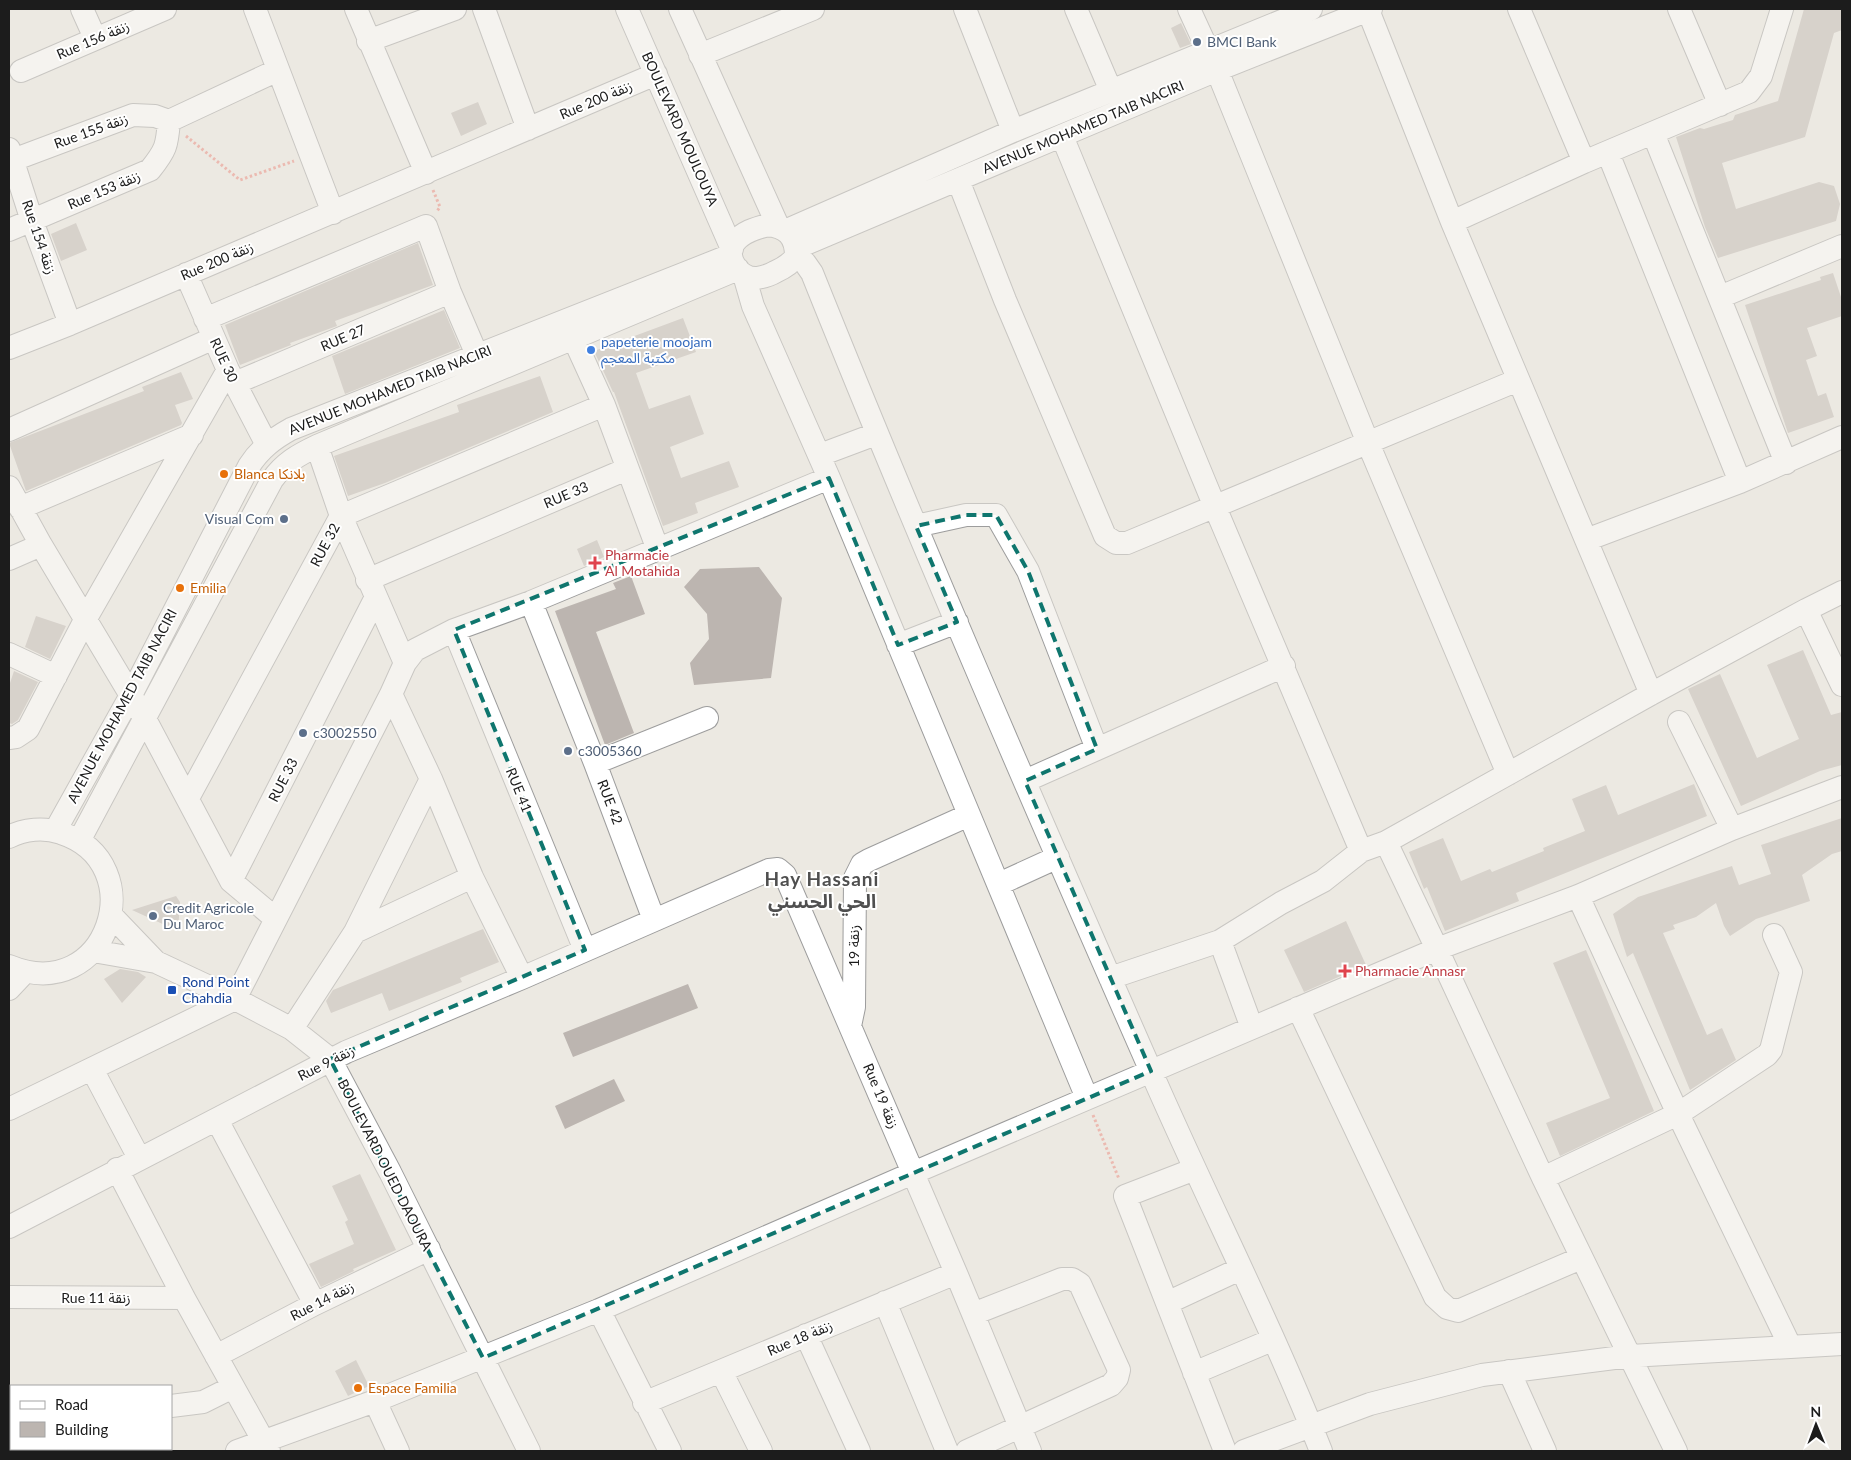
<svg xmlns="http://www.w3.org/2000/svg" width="1851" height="1460" viewBox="0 0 1851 1460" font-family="Lato,'Noto Sans Arabic',sans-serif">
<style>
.building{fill:#bcb5b0}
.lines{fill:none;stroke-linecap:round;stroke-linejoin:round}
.minor-casing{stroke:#9d9d9d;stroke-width:24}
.path{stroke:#e98276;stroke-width:3;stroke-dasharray:2.5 2.5;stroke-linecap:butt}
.minor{stroke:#fff;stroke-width:22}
.marked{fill:none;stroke:#0f766e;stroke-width:4;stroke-dasharray:10 6;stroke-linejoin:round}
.service-dot{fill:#5c6f8a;stroke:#fff;stroke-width:2}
.shop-dot{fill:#3f7fe0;stroke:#fff;stroke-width:2}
.food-dot{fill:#e8710a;stroke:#fff;stroke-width:2}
.health-dot{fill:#e0444e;stroke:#fff;stroke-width:2}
.transit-dot{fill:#1a4fb4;stroke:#fff;stroke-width:2}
.labels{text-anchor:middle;stroke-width:4;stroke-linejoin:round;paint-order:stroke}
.street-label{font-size:14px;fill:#1c1c1c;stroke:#fff}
.service-label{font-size:14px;fill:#4e5e75;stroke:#fff;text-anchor:start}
.shop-label{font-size:14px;fill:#366cbe;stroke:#fff;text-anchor:start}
.food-label{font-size:14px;fill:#c56008;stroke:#fff;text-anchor:start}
.health-label{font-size:14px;fill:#be3a42;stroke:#fff;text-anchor:start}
.transit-label{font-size:14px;fill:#164399;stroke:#fff;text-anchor:start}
.district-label{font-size:19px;font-weight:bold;letter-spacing:1px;fill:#4f4f4f;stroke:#fff}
</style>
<rect width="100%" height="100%" fill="#ece9e2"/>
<path class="building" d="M1804,9H1842V30L1834,33L1805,137L1722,163L1736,209L1819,182L1834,186L1840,204L1836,221L1718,258L1705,227L1676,137L1700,128L1704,129L1733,120L1735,115L1778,101Z
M1181,23L1191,44L1180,48L1171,28Z
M478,102L487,124L461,136L451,113Z
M76,223L87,250L61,261L51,234Z
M418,243L433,285L335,321L337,326L290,343L291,345L240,365L225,325Z
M1833,273L1842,300V316L1807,328L1817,356L1806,360L1818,396L1826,393L1834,417L1788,433L1745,305L1821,280L1820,277Z
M444,310L460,348L345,394L332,356Z
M683,318L696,352L636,373L649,409L690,395L704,434L670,447L681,478L729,461L739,487L695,503L698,513L663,526L614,392H613L594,351Z
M181,372L193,399L175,405L182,423L181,425L26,491L9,443L144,391L142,387Z
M540,376L553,412L385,483L348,496L334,456L459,412L457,405Z
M597,540L604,557L584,566L577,549Z
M759,567L782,598L771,678L694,685L690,663L709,639L707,614L684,587L700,569Z
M631,576L645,614L596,632L634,733L605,745L555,611L616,589L613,583Z
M36,616L66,626L50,659L25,647Z
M1803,650L1831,715L1842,712V765L1820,771L1741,806L1688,689L1720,674L1757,758L1799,739L1767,665Z
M14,671L38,682L18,720L12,724L9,723V686Z
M1694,784L1707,816L1516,893L1519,901L1445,931L1427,887L1424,889L1409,852L1443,838L1461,881L1490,869L1492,872L1544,851L1543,848L1585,831L1572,799L1606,785L1618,815Z
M1842,818V851L1832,854L1802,875L1810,901L1756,919L1730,936L1724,926L1716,903L1696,917L1673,925L1675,929L1663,933L1707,1035L1722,1028L1736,1060L1690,1090L1633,953L1627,957L1613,914L1638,897L1732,866L1739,885L1771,874L1761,845Z
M176,896L180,902L178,931L132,910Z
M1346,921L1366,965L1304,992L1284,950Z
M483,929L499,962L460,978L462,982L389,1011L382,993L331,1013L326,1001L333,990Z
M1586,950L1654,1111L1560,1156L1546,1123L1610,1098L1553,963Z
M120,969L138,972L146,977L122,1003L104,979Z
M688,984L698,1008L573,1057L563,1033Z
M614,1079L625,1101L565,1129L555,1106Z
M360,1174L396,1250L353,1269L354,1271L321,1287L309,1264L354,1244L345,1222L348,1220L332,1186Z
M356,1360L369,1386L348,1396L335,1371Z"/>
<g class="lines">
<g class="minor-casing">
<path id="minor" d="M82,9L95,38
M255,9L333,213
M356,9L426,173
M484,9L528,129
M627,9L732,249
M680,9L778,226
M965,9L1013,131
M1076,9L1111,91
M1189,9L1217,70L1368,443L1508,774
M1519,9L1584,162
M1679,9L1720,105
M1368,10L1452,222L1651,694
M368,41L455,9
M700,55L813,9
M21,71L165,9
M1653,133L1786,463
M1062,136L1215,507L1361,851
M9,149L32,221L70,324
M1608,153L1740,482
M13,160L133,115L155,116L169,121L278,70
M958,180L1005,300L1105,536L1116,543H1127L1518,380
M1452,222L1584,162L1749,92L1761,76L1782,9
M768,225C786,227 796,236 796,256C791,264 784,268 775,272C770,275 763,277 757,278C740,279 724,258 734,243C742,232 756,228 768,225Z
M9,230L150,170C166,150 167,146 169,121
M787,230L1013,131L1311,9
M796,248L1217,70L1371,9
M796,256L805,263L812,273C919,540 1034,805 1150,1069C1205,1196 1270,1322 1321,1451
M186,274L228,370L267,445
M744,275L753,306L829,478L1087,1098
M1720,297L1842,246
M205,319L426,226L450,292L477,355
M568,326L604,405L658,550
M9,348L70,324L656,74
M235,383L450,292
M9,430L214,338
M317,446L341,516L405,663
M820,455L876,434
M9,487L41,545L145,719L231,881L276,919
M20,508L192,435
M916,526L966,515H996L1028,571L1097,749L1025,781
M1586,540L1740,482L1842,437
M9,559L41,545
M367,580L627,469
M531,602L595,763L654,920
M1806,610L1842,685
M454,630L585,950
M898,645L957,622
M9,654L56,676
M391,694L431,779L472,877L522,978
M1679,722L1732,829
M9,738L16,737L28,729L85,620L228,370
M1097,749L1284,666
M595,763L707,718
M188,798L341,516L604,405
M55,831L131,695L249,466C260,449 273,439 291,429L731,255
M9,837C24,829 44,827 61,833C154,863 108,1007 9,966
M79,841L272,480C284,463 298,455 317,446L738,269
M1386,842L1437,949L1543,1178L1676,1451
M231,881L375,599
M999,884L1058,857
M1578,896L1678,1114L1790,1346
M111,915L156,962
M355,932L472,877
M1220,941L1252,1028
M93,951L156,962L235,999L292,1029L330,1059L390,1172L529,1451
M1110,978L1220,941L1281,903L1323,881L1361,851L1386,842L1651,694L1806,610L1842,592
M9,989L25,972
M1298,1008L1435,1297L1447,1308L1458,1311L1581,1258
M850,1026L854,1007L855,878L862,864L869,860L969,815
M292,1029L355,932L431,779
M92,1069L139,1158
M9,1109L235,999L391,694L405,663L415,650L454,630L531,602L829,478
M217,1120L315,1304
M117,1169L184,1298L269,1451
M1195,1169L1125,1196L1225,1451
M1543,1178L1678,1114L1767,1055L1771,1050L1791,972L1774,935
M9,1227L346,1052L522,978L769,870L778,869L785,875L956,1273L1030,1451
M9,1297L184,1298
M885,1302L947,1451
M1167,1303L1240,1269
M599,1310L670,1451
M806,1335L859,1451
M216,1356L315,1304L429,1249
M721,1371L761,1451
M1509,1371L1545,1451
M1194,1373L1272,1340
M375,1401L398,1451
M644,1403L956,1273
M171,1406L203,1402L233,1387
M9,1408H11
M237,1451L375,1401L599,1310L913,1173L1437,949L1578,896L1732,829L1842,787
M967,1451L1111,1385L1117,1378L1119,1370L1080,1284L1072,1279H1062L973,1314
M1244,1451L1370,1404L1482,1375L1630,1356L1842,1344"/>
</g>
<path class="path" d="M186,136L240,180L294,161
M433,190L440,207L437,211
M1093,1115L1119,1179"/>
<use href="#minor" class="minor"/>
</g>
<path d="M0 0H1851V1460H0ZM829,478L898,645L957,622L916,526L966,515H996L1028,571L1097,749L1025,781L1151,1071L483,1358L330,1059L585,950L454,630Z" fill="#ece9e2" fill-opacity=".55" fill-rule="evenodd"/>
<path class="marked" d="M829,478L898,645L957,622L916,526L966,515H996L1028,571L1097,749L1025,781L1151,1071L483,1358L330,1059L585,950L454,630Z"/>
<g class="service-dot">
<circle cx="1197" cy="42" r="5"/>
<circle cx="284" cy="519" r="5"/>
<circle cx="303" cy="733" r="5"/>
<circle cx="568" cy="751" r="5"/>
<circle cx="153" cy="916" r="5"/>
</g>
<circle class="shop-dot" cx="591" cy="350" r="5"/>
<g class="food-dot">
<circle cx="224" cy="474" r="5"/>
<circle cx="180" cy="588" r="5"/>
<circle cx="358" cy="1388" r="5"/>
</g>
<g class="health-dot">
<path d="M592.5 555.5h5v5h5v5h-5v5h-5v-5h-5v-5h5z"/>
<path d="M1342.5 963.5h5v5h5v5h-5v5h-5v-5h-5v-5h5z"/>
</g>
<rect class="transit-dot" x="167" y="985" width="10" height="10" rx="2.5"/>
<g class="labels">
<g class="street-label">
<text transform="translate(93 40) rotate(-23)" y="5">Rue 156 زنقة</text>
<text transform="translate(596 100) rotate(-23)" y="5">Rue 200 زنقة</text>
<text transform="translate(1083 127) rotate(-23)" y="5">AVENUE MOHAMED TAIB NACIRI</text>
<text transform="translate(680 129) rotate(66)" y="5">BOULEVARD MOULOUYA</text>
<text transform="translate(91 131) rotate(-20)" y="5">Rue 155 زنقة</text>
<text transform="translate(104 190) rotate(-23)" y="5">Rue 153 زنقة</text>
<text transform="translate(39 237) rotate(71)" y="5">Rue 154 زنقة</text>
<text transform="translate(217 261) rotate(-23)" y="5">Rue 200 زنقة</text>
<text transform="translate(343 338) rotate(-23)" y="5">RUE 27</text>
<text transform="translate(224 360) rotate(65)" y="5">RUE 30</text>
<text transform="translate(390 390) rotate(-22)" y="5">AVENUE MOHAMED TAIB NACIRI</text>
<text transform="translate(566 495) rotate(-23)" y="5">RUE 33</text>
<text transform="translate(325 545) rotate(-62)" y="5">RUE 32</text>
<text transform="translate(122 706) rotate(-62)" y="5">AVENUE MOHAMED TAIB NACIRI</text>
<text transform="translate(283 780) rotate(-63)" y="5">RUE 33</text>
<text transform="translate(519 790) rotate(68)" y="5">RUE 41</text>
<text transform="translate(610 802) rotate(69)" y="5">RUE 42</text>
<text transform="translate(854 946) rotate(-90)" y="5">19 زنقة</text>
<text transform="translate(326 1063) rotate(-27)" y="5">Rue 9 زنقة</text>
<text transform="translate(881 1096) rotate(67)" y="5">Rue 19 زنقة</text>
<text transform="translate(385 1165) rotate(63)" y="5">BOULEVARD OUED DAOURA</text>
<text x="96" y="1303">Rue 11 زنقة</text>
<text transform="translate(322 1301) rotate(-27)" y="5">Rue 14 زنقة</text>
<text transform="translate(800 1338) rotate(-23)" y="5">Rue 18 زنقة</text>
</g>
<g class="service-label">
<text x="1207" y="47">BMCI Bank</text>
<text x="274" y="524" text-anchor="end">Visual Com</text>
<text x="313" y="738">c3002550</text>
<text x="578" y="756">c3005360</text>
<text x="163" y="913">Credit Agricole<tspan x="163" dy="16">Du Maroc</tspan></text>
</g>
<g class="shop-label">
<text x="601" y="347">papeterie moojam<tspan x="601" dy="16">مكتبة المعجم</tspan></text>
</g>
<g class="food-label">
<text x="234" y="479">Blanca بلانكا</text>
<text x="190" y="593">Emilia</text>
<text x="368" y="1393">Espace Familia</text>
</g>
<g class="health-label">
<text x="605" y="560">Pharmacie<tspan x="605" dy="16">Al Motahida</tspan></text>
<text x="1355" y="976">Pharmacie Annasr</text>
</g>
<g class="transit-label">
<text x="182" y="987">Rond Point<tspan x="182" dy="16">Chahdia</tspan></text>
</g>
<g class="district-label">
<text x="822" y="886">Hay Hassani<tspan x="822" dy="22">الحي الحسني</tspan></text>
</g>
</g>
<rect width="1851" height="1460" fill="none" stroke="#1c1c1c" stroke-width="20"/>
<rect x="10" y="1385" width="162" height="65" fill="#ffffff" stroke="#a4a4a4"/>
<rect x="20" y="1401" width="25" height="8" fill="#ffffff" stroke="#a4a4a4"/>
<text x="55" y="1410" font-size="15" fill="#1c1c1c">Road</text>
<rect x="20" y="1422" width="25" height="15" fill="#bcb5b0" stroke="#a4a4a4"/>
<text x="55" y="1435" font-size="15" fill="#1c1c1c">Building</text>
<g transform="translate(1816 1425) rotate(359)" stroke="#ffffff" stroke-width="4" paint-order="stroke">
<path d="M0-4L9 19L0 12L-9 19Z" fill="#1c1c1c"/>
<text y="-8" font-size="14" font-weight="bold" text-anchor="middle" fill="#1c1c1c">N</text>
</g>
</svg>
